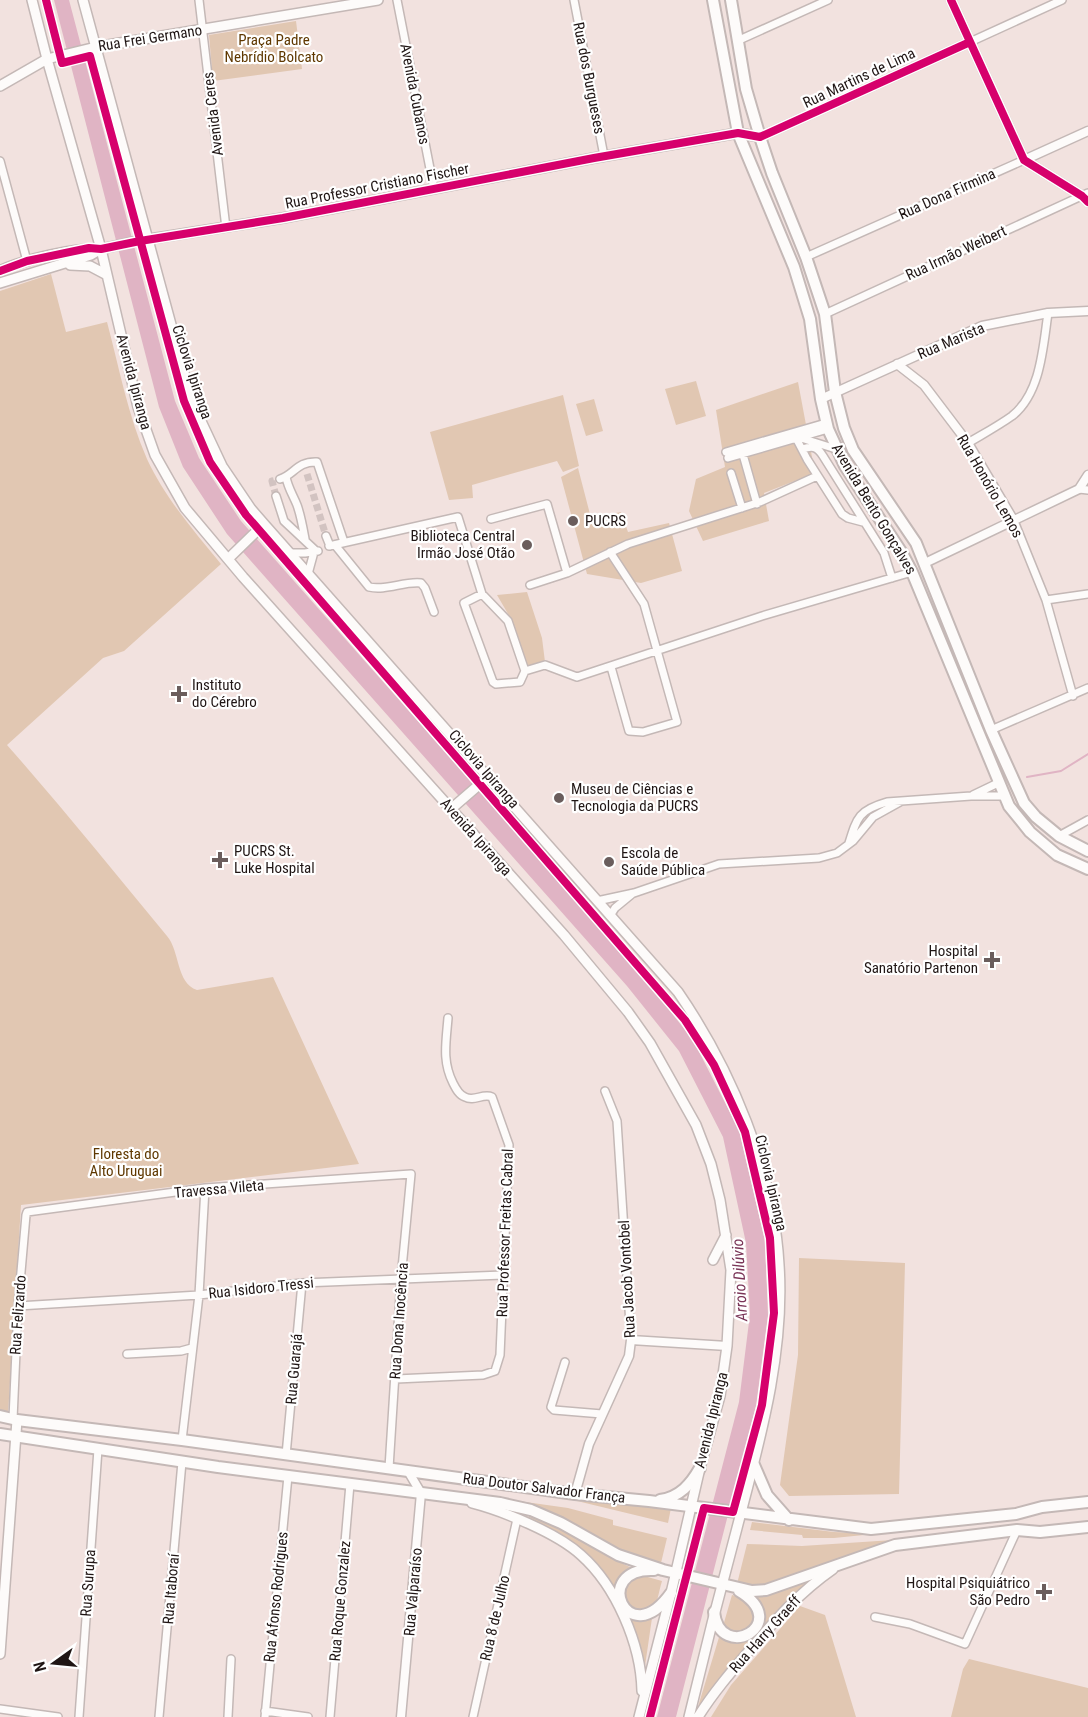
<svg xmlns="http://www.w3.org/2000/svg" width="1088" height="1717" viewBox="0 0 1088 1717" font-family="'Roboto Condensed',sans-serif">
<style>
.green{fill:#e1c7b2}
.water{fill:#e0b4c4}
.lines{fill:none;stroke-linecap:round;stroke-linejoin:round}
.stream{stroke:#e0b4c4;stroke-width:2}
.minor-tunnel{stroke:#d2c3c1;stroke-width:7;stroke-dasharray:7 3.5;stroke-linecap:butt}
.minor-casing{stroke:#c4b8b6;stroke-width:10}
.tertiary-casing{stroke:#c4b8b6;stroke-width:11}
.secondary-casing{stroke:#c4b8b6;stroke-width:12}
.primary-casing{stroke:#c4b8b6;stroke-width:14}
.minor{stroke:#fdfbfa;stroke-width:7}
.tertiary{stroke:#fdfbfa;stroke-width:8}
.secondary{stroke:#fdfbfa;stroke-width:9}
.primary{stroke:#fdfbfa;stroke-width:10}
.cycleway-casing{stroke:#fff;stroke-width:11}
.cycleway{stroke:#d6006c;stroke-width:8}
.poi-dot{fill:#6a5d5c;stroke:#fff;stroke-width:2}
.labels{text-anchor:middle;stroke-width:4.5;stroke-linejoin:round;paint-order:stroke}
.street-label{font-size:15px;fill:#201615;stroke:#fff}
.park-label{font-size:15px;fill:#5f3800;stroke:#fff}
.poi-label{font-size:15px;fill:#201615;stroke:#fff;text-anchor:start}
.water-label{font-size:16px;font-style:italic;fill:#7a3557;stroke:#fff}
</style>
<rect width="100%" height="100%" fill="#f2e2df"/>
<path class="green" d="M296,21L302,69L213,81L209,35Z
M51,274L66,332L107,322C119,367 128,416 147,459C165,498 194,531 221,564L124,651L103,658L7,745C62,807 114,872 167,936C180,951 176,983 197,990L273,977L359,1164L21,1205L8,1414L0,1411V291Z
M696,381L706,416L676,425L665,389Z
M798,382L815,473L764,493L769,521L703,541L689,511L696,479L725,467L716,410Z
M563,395L579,466L563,472L557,461L472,485L473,498L449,500L430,432Z
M594,399L603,431L586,436L576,404Z
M578,468L591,518L621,512L628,532L669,523L682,571L641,583L587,574L561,477Z
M527,592L542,638L545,662L527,667L511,619L497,595Z
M799,1258L905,1263L899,1494L789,1496L780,1485L798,1355Z
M505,1499L568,1508L613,1520V1525L667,1538L661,1563L618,1550L564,1518L534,1507Z
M577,1501L671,1508L668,1523Z
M496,1509C518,1514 539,1518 559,1527C584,1539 606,1557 632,1568L622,1575L615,1590L623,1613L638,1620L652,1618L645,1666L604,1583L578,1553Z
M752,1522L834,1532L874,1534L834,1538H803L802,1535L750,1530Z
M893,1540L766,1585L750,1586L737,1584L747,1544L802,1546Z
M644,1576L662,1581C655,1605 660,1609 633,1610L625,1602V1586L633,1578Z
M804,1580L806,1585C765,1622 729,1666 697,1710L720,1634L736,1641L763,1616L762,1608L754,1596Z
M732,1595L744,1599L752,1605L755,1621L748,1631L731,1632L723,1626Z
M800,1606L825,1615L856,1717H711L731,1685Z
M969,1659L1088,1688V1717H951L963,1669Z"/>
<path class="water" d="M54,0H69L175,401L199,458L241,521L637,969L693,1040L739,1130L765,1241L768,1315L756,1406L676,1717H657L739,1402L750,1314L746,1243L723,1137L679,1051L627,986L227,534L183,467L159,407Z"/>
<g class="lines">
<path class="stream" d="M1027,777L1061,771L1088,754"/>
<path class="minor-tunnel" d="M307,474L326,536
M276,496L272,481L280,479"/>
<g class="minor-casing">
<path id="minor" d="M199,0L226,228
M397,0L434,189
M574,0L604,156
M737,41L828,0
M970,42L1062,0
M0,161L27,261
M806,257L1024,160
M825,314L1088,193
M796,438L807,459L842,514L848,518L863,522
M801,438L836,449
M968,443C983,434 998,426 1012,416C1041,393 1043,347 1048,313
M802,449C812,446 817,446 823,456L884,553L892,578
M742,451L757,504
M726,452L826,423
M728,458L828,429
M731,473L742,508
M286,477C288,488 293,495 297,505C301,516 303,528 305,539
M280,479C294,475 297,461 317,462L344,542
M1079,489L1088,490
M276,496L284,521L316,551
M491,519L547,504L567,573
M1014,521L1046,600L1073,696
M326,536L330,546
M335,545L369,587C386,591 404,581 421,583L425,588L434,612
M329,546L458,517L482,594
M610,552L644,604L677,722L643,732L629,731L611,667
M288,553H305L318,551
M308,574L314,552
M530,585L567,573L628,544L760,502L817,476
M1046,600L1088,594
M525,671L520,682L496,684L493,682L464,603L482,594L508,621L525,671L545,665L577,677L762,616L912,572
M991,730L1088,688
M973,795L998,783
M1059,836L1088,820
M849,843C857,817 859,810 887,802L971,796H1003
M597,901L634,893L719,864L819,858L837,853L853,841L873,817L900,802
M610,916L615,908L632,894
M605,1091L617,1121L631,1340
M18,1306L199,1295L302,1283L503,1275
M127,1354L181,1351L192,1348
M565,1362L551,1407L554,1410L602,1414
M396,1379L483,1375L495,1371L500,1355L509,1145L492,1097C483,1093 474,1102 465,1097C459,1095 456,1089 453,1083C442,1061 446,1043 448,1018
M13,1419L18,1306L26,1215L27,1212L205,1188L411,1174L401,1279L389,1468
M182,1440L199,1295L205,1188
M286,1455L302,1283
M875,1617L910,1624L965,1644L1017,1530
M0,1709L58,1717
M265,1711L308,1717
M79,1717L98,1449
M159,1717L182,1462
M228,1717L231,1659
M265,1717L288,1476
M330,1717L350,1484
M473,1717L517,1519"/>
</g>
<g class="tertiary-casing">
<path id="tertiary" d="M951,0L1024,160L1082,196L1088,202
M760,137L970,42
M1024,160L1088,131
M897,364L924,385L968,443L1014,521
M821,399L982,326L1048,313L1088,311
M925,563L1079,489L1088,475
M575,1494L589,1444L629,1356L631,1340L727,1346
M401,1717L421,1493L408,1471"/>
</g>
<g class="secondary-casing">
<path id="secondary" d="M32,0L47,59L101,249L138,407L155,455L185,508L243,577L564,935L628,1012L650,1043L696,1125L711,1164L720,1200L731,1270L727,1346L720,1396L700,1468L671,1593L639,1717
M83,0L192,402L222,466L251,509L264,524L678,992C731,1069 774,1171 779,1265C785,1354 759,1443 737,1528C720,1591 704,1654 689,1717
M0,86L47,59L96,47L378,0
M70,265L90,266L107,275
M0,271C22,260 77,247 101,249
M0,283L91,255L101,249L137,241L283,218L594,158L738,133L760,137
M228,559L264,524
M451,809L488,777
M713,1260L726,1235
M472,1503C503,1511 557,1533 581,1555C616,1586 641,1644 642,1691
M0,1654L17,1420
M698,1717C713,1693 731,1672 749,1651C775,1620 800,1592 833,1569"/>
</g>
<g class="primary-casing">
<path id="primary" d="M713,0L738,133L794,267L810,319L821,399L828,429L845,466L902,553L912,572L1009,806L1030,832L1057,855L1088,869
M731,0L746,89L760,137L772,173L806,257L825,314L835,392L844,428L853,450L916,543L991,730L1024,803L1036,817L1059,836L1088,851
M0,1416L17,1420L182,1440L575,1494L649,1501L871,1529L1016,1514L1042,1507L1088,1502
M0,1434L218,1467L500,1503L531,1510L561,1523L618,1555L663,1570L752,1591L766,1590L895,1545L1017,1530L1040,1532L1088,1527
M754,1465L767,1495L789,1520
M660,1500C680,1497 691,1484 700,1468
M654,1570C590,1567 627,1655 671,1593
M714,1612C720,1664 794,1624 739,1591"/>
</g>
<use href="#minor" class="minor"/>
<use href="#tertiary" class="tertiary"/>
<use href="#secondary" class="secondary"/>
<use href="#primary" class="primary"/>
<g class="cycleway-casing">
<path id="cycleway" d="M46,0L62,63L90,56L184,401L210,462L246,515L685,1020L714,1065L745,1132L770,1238L774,1313L762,1405L733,1512L704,1508L650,1717
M951,0L1024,160L1082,196L1088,202
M0,271L27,261L89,248L101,249L140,241L283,218L594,158L738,133L760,137L970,42"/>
</g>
<use href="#cycleway" class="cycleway"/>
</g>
<g class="poi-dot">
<circle cx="573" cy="521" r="6"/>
<circle cx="527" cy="545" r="6"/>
<path d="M176 685h6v6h6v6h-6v6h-6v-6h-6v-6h6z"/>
<circle cx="559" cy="798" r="6"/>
<path d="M217 851h6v6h6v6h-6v6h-6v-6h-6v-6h6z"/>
<circle cx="609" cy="862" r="6"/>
<path d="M989 951h6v6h6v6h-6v6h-6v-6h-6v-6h6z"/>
<path d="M1041 1583h6v6h6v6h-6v6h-6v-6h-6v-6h6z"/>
</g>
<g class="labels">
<g class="street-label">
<text transform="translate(150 38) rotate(-9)" y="5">Rua Frei Germano</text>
<text transform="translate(589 78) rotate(79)" y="5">Rua dos Burgueses</text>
<text transform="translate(859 78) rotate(-25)" y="5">Rua Martins de Lima</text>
<text transform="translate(415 94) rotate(79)" y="5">Avenida Cubanos</text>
<text transform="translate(213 114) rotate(-97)" y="5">Avenida Ceres</text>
<text transform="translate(377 186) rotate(-11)" y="5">Rua Professor Cristiano Fischer</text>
<text transform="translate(947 194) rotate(-24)" y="5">Rua Dona Firmina</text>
<text transform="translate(956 253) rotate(-25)" y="5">Rua Irmão Weibert</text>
<text transform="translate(951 341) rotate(-23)" y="5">Rua Marista</text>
<text transform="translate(192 372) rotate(72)" y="5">Ciclovia Ipiranga</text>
<text transform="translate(134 382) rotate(75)" y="5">Avenida Ipiranga</text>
<text transform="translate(990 486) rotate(60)" y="5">Rua Honório Lemos</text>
<text transform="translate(874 509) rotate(59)" y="5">Avenida Bento Gonçalves</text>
<text transform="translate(484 769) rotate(49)" y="5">Ciclovia Ipiranga</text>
<text transform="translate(476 837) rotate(48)" y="5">Avenida Ipiranga</text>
<text transform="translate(771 1183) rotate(77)" y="5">Ciclovia Ipiranga</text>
<text transform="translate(219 1189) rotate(-5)" y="5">Travessa Vileta</text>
<text transform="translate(505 1233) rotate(-88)" y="5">Rua Professor Freitas Cabral</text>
<text transform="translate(627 1279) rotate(-93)" y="5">Rua Jacob Vontobel</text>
<text transform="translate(261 1288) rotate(-6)" y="5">Rua Isidoro Tressi</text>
<text transform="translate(18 1315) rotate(-86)" y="5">Rua Felizardo</text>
<text transform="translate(399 1321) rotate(-86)" y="5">Rua Dona Inocência</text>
<text transform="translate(294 1369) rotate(-85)" y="5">Rua Guarajá</text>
<text transform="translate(711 1420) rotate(-76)" y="5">Avenida Ipiranga</text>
<text transform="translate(544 1488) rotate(7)" y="5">Rua Doutor Salvador França</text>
<text transform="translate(88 1583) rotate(-86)" y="5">Rua Surupa</text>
<text transform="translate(171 1589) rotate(-85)" y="5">Rua Itaboraí</text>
<text transform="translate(413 1592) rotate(-85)" y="5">Rua Valparaíso</text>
<text transform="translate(276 1597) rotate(-84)" y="5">Rua Afonso Rodrigues</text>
<text transform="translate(340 1601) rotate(-85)" y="5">Rua Roque Gonzalez</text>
<text transform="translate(495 1618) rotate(-77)" y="5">Rua 8 de Julho</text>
<text transform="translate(765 1634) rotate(-48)" y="5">Rua Harry Graeff</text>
</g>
<g class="park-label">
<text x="274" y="45">Praça Padre<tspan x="274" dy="17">Nebrídio Bolcato</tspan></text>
<text x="126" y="1159">Floresta do<tspan x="126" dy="17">Alto Uruguai</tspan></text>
</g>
<g class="poi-label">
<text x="585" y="526">PUCRS</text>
<text x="515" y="541" text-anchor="end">Biblioteca Central<tspan x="515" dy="17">Irmão José Otão</tspan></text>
<text x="192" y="690">Instituto<tspan x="192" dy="17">do Cérebro</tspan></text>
<text x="571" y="794">Museu de Ciências e<tspan x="571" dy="17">Tecnologia da PUCRS</tspan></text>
<text x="234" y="856">PUCRS St.<tspan x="234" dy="17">Luke Hospital</tspan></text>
<text x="621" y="858">Escola de<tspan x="621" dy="17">Saúde Pública</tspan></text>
<text x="978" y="956" text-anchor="end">Hospital<tspan x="978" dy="17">Sanatório Partenon</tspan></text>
<text x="1030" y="1588" text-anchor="end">Hospital Psiquiátrico<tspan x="1030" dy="17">São Pedro</tspan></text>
</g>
<g class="water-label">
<text transform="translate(739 1280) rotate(-93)" y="6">Arroio Dilúvio</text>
</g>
</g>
<g transform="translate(54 1663) rotate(255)" stroke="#ffffff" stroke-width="4.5" paint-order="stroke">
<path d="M0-4.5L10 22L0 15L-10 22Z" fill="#201615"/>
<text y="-9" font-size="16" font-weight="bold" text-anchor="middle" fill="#201615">N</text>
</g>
</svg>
